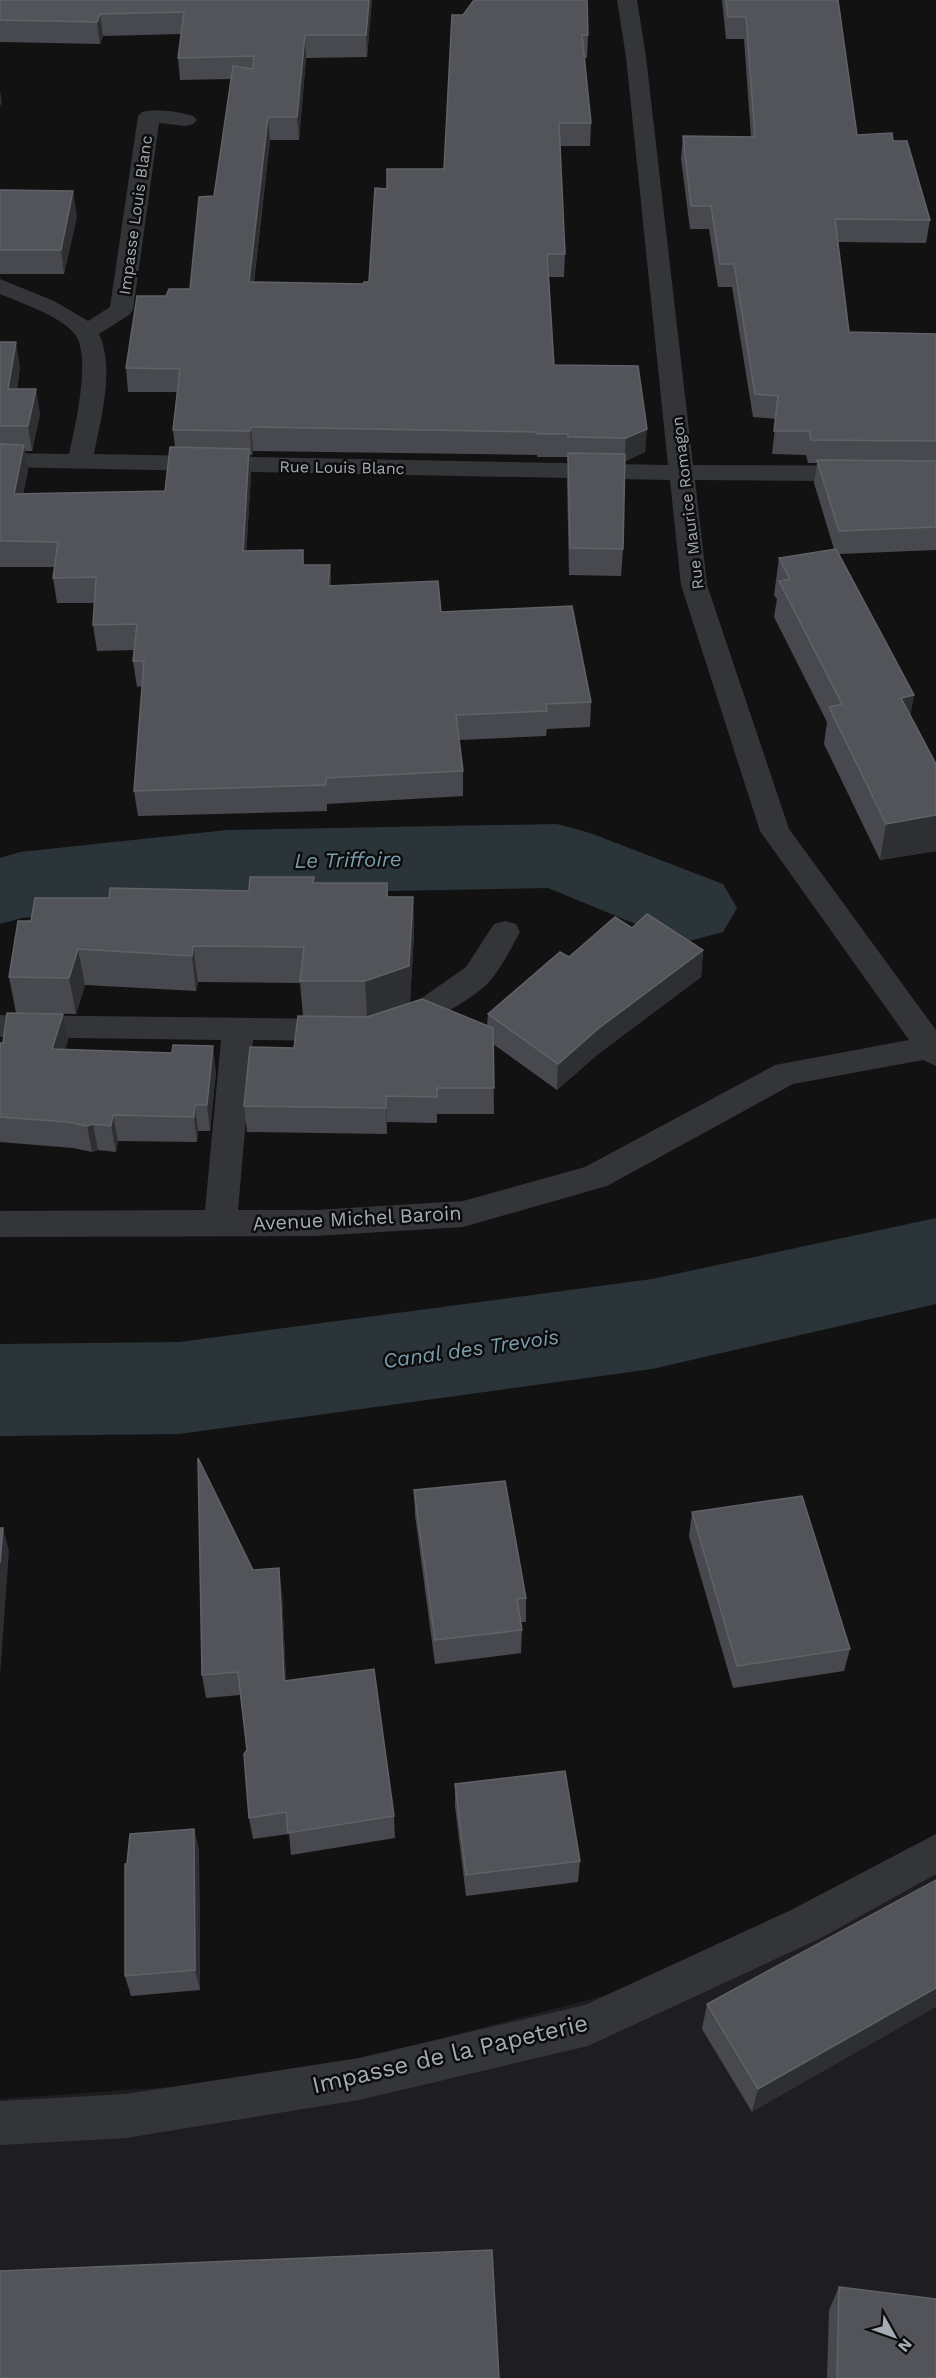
<svg xmlns="http://www.w3.org/2000/svg" width="936" height="2378" viewBox="0 0 936 2378" font-family="'Work Sans',sans-serif">
<style>
.built{fill:#1e1e20}
.lines{fill:none;stroke-linecap:round;stroke-linejoin:round}
.river{fill:#2b3539;fill-rule:evenodd}
.minor{fill:#333538;fill-rule:evenodd}
.wall{fill:#48494e}
.shaded-wall{fill:#2e2f32}
.building{fill:#525459;stroke:#5f6267;stroke-width:1.5}
.labels{text-anchor:middle;stroke-width:5;stroke-linejoin:round;paint-order:stroke}
.far-street-label{font-size:16px;fill:#a4abb4;stroke:#0d0d0e}
.street-label{font-size:20px;fill:#a4abb4;stroke:#0d0d0e}
.water-label{font-size:21px;font-style:italic;fill:#7b9eae;stroke:#0d0d0e}
.near-street-label{font-size:24px;fill:#a4abb4;stroke:#0d0d0e}
</style>
<rect width="100%" height="100%" fill="#121213"/>
<path class="built" d="M936,1850V2378H0V2099L286,2079L782,1949Z"/>
<g class="lines">
<path class="river" d="M557,824L590,833L723,884L737,908L723,932L689,941L655,932L548,888L227,894L22,918L0,924V858L20,852L227,830Z
M936,1218V1304L652,1369L179,1434L0,1436V1344L179,1342L652,1279Z"/>
<path class="minor" d="M617,0H637L646,57L693,465L936,466V482L695,480L707,585L789,829L936,1030V1066L923,1060L793,1084L607,1186L463,1227L316,1236L0,1237V1211L205,1210L221,1040L0,1037V1015L340,1019L351,1022L356,1030L351,1038L340,1041L253,1040L238,1210H316L463,1201L585,1167L775,1065L909,1040L760,831L681,585L670,480L0,467V453L69,454C75,427 91,359 76,336C64,317 21,303 0,294V279L54,301L88,321L110,307L138,116L142,112C157,108 178,112 193,116L197,120L193,124L186,126L159,123L133,310L129,315L99,334C115,369 101,418 94,454L668,465L626,57Z
M505,921L516,924L520,932C511,948 501,969 488,983C469,1002 408,1038 382,1030L377,1022L382,1014L416,1002L466,967L494,924Z
M936,1834V1874L821,1938L588,2046L359,2100L126,2138L0,2145V2101L126,2094L359,2058L585,2005L791,1910Z"/>
</g>
<path class="wall" d="M0,0H372L367,57L306,58L299,140H270L254,282L363,284L369,282L387,189L444,169L452,15L588,35L587,58H584L591,123L590,146H560L565,254L564,277H549L554,365L645,452L625,461L623,549L621,576L569,575L567,480L568,461H567V457H537V455L253,451L252,455H250L251,474L246,551L304,565H330L331,585L441,612L591,702L590,727L547,729L546,736L459,740L463,771V796L327,804V811L138,816L134,791L142,686L137,687L133,661L134,650L97,651L93,625L94,603H57L53,578L55,567H0V342L20,367L17,389L40,414L32,451H25L28,470L23,494L165,491L175,447L173,430L177,392H128L126,368L166,296L190,289L214,196L231,79L180,80L178,58L181,34L103,36L100,44L0,42Z
M722,0H838L857,135L893,141L930,220L926,243L838,242L849,332L936,334V550L839,554L914,695L910,716L936,764V851L880,860L824,744L827,722L774,617L777,599L774,595L779,558L834,549L814,483L817,463H808L806,455L772,454L776,419L753,417L732,287H718L709,229H690L681,159L683,136L751,137L744,39H726Z
M0,190L77,216L64,274H0Z
M314,877V883H387L388,897H413L414,933L410,1002L367,1017L303,1016L300,983L198,982L196,991L85,985L76,1014L16,1013L9,977L31,921L249,891Z
M632,928L703,950L701,977L598,1054L557,1090L493,1044L494,1114H437V1123L387,1122V1134L247,1132L244,1106L294,1048L487,1026L488,1014L569,957Z
M63,1014L68,1040L65,1049L216,1072L210,1131H198L197,1142L118,1141L116,1152L98,1150L92,1152L73,1148L0,1142V1043H3Z
M414,1490L526,1598V1622H521L522,1630L521,1653L435,1664L415,1515Z
M692,1512L850,1649L844,1671L733,1688L689,1536Z
M253,1570L282,1592L286,1681L394,1816L395,1838L291,1855L289,1834L253,1839L249,1818L247,1750L240,1695L206,1698L202,1675Z
M455,1784L580,1861L578,1882L466,1896L455,1806Z
M194,1829L199,1851L200,1990L131,1996L125,1976L127,1864Z
M936,1880L752,2112L702,2029L707,2004Z
M839,2287L936,2378H827L829,2310Z"/>
<path class="shaded-wall" d="M369,0H372L367,57L366,35Z
M100,14L103,36L100,44L97,22Z
M305,35L306,58L299,140L297,117Z
M0,90L2,102L0,107Z
M268,117L270,140L251,305L249,282Z
M73,191L77,216L64,274L61,250Z
M16,342L20,367L13,414L8,389Z
M36,389L40,414L32,451L28,426Z
M251,427L253,451L252,455L250,431Z
M647,429L645,452L624,462L626,438Z
M24,445L28,470L18,519L14,494Z
M249,449L251,474L245,577L243,551Z
M330,565L331,591L328,586Z
M914,695L907,732L901,698Z
M936,815V851L880,860L886,824Z
M413,897L414,933L410,1002L367,1017L365,981Z
M193,946L198,982L196,991L192,956Z
M78,949L85,985L76,1014L69,978Z
M703,950L701,977L598,1054L557,1090L558,1064L599,1028Z
M63,1014L68,1040L58,1075L52,1049Z
M213,1046L216,1072L210,1131L207,1105Z
M386,1096L387,1122V1134L386,1108Z
M195,1105L198,1131L197,1142L194,1117Z
M113,1115L118,1141L116,1152L111,1126Z
M93,1124L98,1150L92,1152L87,1126Z
M3,1528L9,1551L0,1675V1563Z
M279,1568L282,1592L287,1704L284,1681Z
M194,1829L199,1851L200,1990L195,1970Z
M936,1988V2007L752,2112L758,2089Z"/>
<path class="building" d="M0,0H369L366,35H305L297,117H268L249,282L363,284L364,282H369L375,188L387,189V169H444L452,15H463L474,0H587L588,35H582L591,123H559L565,254H547L554,365L638,366L647,429L626,438L568,437V434H537L538,432L251,427L250,431L173,430L180,369L126,368L137,296H166L169,289H190L199,197L214,196L233,66L253,69L254,56L178,58L184,12L100,14L97,22L0,20Z
M726,0H838L857,135L892,133L893,141H907L930,220L835,219L849,332L936,334V441L811,440L809,431H774L778,396L755,394L734,264H720L711,206H691L683,136L755,137L746,17H728Z
M0,190L73,191L61,250H0Z
M0,342H16L8,389H36L28,426H0Z
M0,444L24,445L14,494L165,491L170,447L249,449L243,551L303,550V565H330L328,586L438,581L441,612L572,606L591,702L546,704L547,711L456,715L463,771L326,778V785L134,791L144,661H133L137,624L93,625L96,577L53,578L58,542L0,541Z
M568,453L625,454L623,549L570,548Z
M817,460L936,461V527L839,531Z
M836,549L914,695L901,698L936,764V815L886,824L829,707L842,704L779,581L790,579L779,558Z
M250,877H314L313,883H387V897H413L409,966L365,981H300L304,947L193,946L192,956L78,949L69,978L9,977L18,921H31L35,898H109L110,888L249,891Z
M647,914L703,950L599,1028L558,1064L488,1014L560,952L569,957L615,917L632,928Z
M422,999L493,1028L494,1088H437V1097L386,1096V1108L244,1106L250,1047L294,1048L298,1016L367,1017Z
M7,1013L63,1014L52,1049L172,1053L173,1045L213,1046L207,1105H195L194,1117L113,1115L111,1126L93,1124L87,1126L68,1122L0,1117V1043H3Z
M198,1458L253,1570L279,1568L284,1681L374,1669L394,1816L288,1833L286,1812L249,1818L244,1754L247,1750L238,1672L202,1675Z
M505,1481L526,1598L517,1599L522,1630L435,1640L414,1490Z
M802,1496L850,1649L737,1666L692,1512Z
M0,1528H3L0,1563Z
M565,1771L580,1861L466,1875L455,1784Z
M194,1829L195,1970L125,1976V1864H127L130,1834Z
M936,1880V1988L758,2089L707,2004Z
M492,2250L499,2378H0V2271Z
M839,2287L936,2299V2378H837Z"/>
<g class="labels">
<g class="far-street-label">
<text transform="translate(135 215) rotate(-82)" y="6">Impasse Louis Blanc</text>
<text transform="translate(342 467) rotate(1)" y="6">Rue Louis Blanc</text>
<text transform="translate(687 503) rotate(-97)" y="6">Rue Maurice Romagon</text>
</g>
<g class="street-label">
<text transform="translate(357 1218) rotate(-3)" y="7">Avenue Michel Baroin</text>
</g>
<g class="water-label">
<text transform="translate(348 860) rotate(-1)" y="7">Le Triffoire</text>
<text transform="translate(471 1349) rotate(-8)" y="7">Canal des Trevois</text>
</g>
<g class="near-street-label">
<text transform="translate(450 2054) rotate(-13)" y="8">Impasse de la Papeterie</text>
</g>
</g>
<g transform="translate(894 2336) rotate(130)" stroke="#0d0d0e" stroke-width="4.5" paint-order="stroke">
<path d="M0-4.5L10 22L0 15L-10 22Z" fill="#a4abb4"/>
<text y="-9" font-size="16" font-weight="bold" text-anchor="middle" fill="#a4abb4">N</text>
</g>
</svg>
